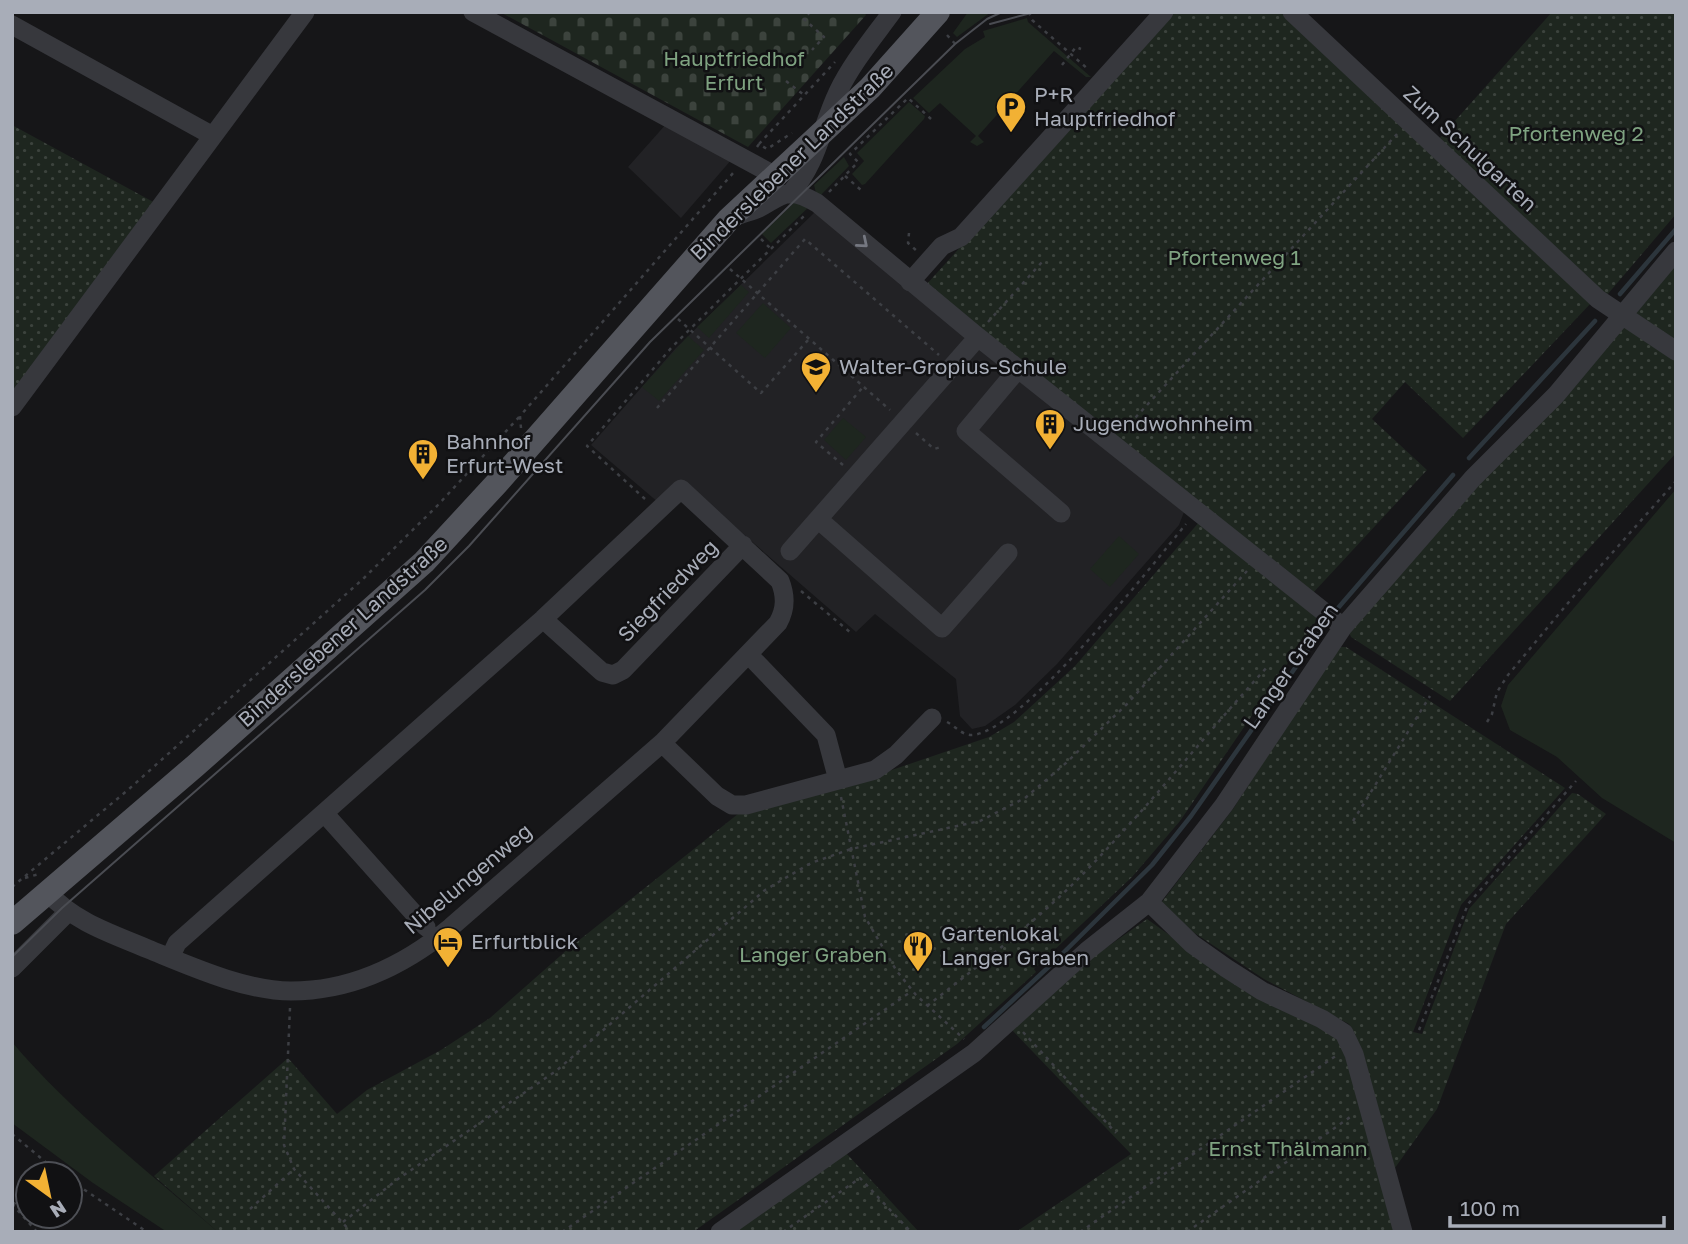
<svg xmlns="http://www.w3.org/2000/svg" width="1688" height="1244" viewBox="0 0 1688 1244" font-family="'Golos Text',sans-serif">
<style>
.built{fill:#222225}
.grass{fill:#1e261f}
.cemetery{fill:url(#cemetery-stones)}
.garden{fill:url(#garden-dots)}
.lines{fill:none;stroke-linecap:round;stroke-linejoin:round}
.stream{stroke:#2c353c;stroke-width:4.5}
.path{stroke:#3d3f44;stroke-width:2.5;stroke-dasharray:3.5 5;stroke-linecap:butt}
.minor{stroke:#37383d;stroke-width:19}
.major{stroke:#53555c;stroke-width:24}
.tram{stroke:#4a4c52;stroke-width:2}
.oneway{stroke:#757881}
.labels{text-anchor:middle;stroke-width:5;stroke-linejoin:round;paint-order:stroke}
.park-label{font-size:21px;fill:#7fa381;stroke:#111113}
.poi-label{font-size:21px;fill:#a8adb8;stroke:#111113;text-anchor:start}
.street-label{font-size:21px;fill:#a8adb8;stroke:#111113}
</style>
<defs>
<pattern id="cemetery-stones" width="16" height="16" patternUnits="userSpaceOnUse" patternTransform="scale(1.75)"><rect width="16" height="16" fill="#1e261f"/><path d="M2 7V4a2 2 0 0 1 4 0v3zM10 15v-3a2 2 0 0 1 4 0v3z" fill="#3c433d"/></pattern>
<pattern id="garden-dots" width="8" height="8" patternUnits="userSpaceOnUse" patternTransform="scale(1.75)"><rect width="8" height="8" fill="#1e261f"/><path d="M2 2h.1M6 6h.1" fill="none" stroke="#3c433d" stroke-width="1.8" stroke-linecap="round"/></pattern>
</defs>
<rect width="100%" height="100%" fill="#161618"/>
<path class="built" d="M667,123L732,159L681,218L628,167Z
M815,212L1184,512L1179,525L1057,664L1015,705L985,726L972,729L960,716L956,679L875,614L856,632L689,487L659,503L591,445L676,348Z"/>
<path class="grass" d="M968,12H991L957,37L953,33Z
M1027,18L1028,22L1091,77H1086L1054,51L978,136L984,142L977,146L970,142L976,136L940,103L929,113L913,98L965,49L985,37L983,31Z
M909,102L925,116L924,119L865,184L862,185L852,174L864,161L857,153Z
M844,157L849,166L820,196L816,193L814,185Z
M798,199L810,206L771,243L762,234Z
M741,285L749,292L709,338L697,327Z
M763,303L791,328L765,358L736,333Z
M688,336L704,350L659,401L642,387Z
M843,418L866,437L846,460L824,440Z
M1676,489V843L1602,798L1557,757L1510,730L1501,706L1508,685Z
M1119,536L1139,554L1110,587L1090,569Z
M12,1042C72,1113 148,1171 218,1232H167L93,1183L12,1123Z"/>
<path class="cemetery" d="M500,12H864L866,15L748,147Z"/>
<path class="garden" d="M1174,12H1284L1592,302L1463,438L1405,382L1372,419L1427,470L1312,594L925,286Z
M1552,12H1676V214L1607,295L1437,141Z
M12,125L157,204L12,399Z
M1676,260V343L1632,313Z
M1626,327L1676,360V453L1450,701L1351,637L1349,632L1479,482L1620,329Z
M1200,521L1319,617L1180,821L1132,877L1034,969L1036,972L957,1044L693,1232H218L154,1176L288,1058L337,1114L367,1090L441,1050L490,1018L568,949L743,810L874,776L989,737L1014,722L1075,666Z
M1338,647H1346L1565,788L1461,905L1413,1032L1422,1034L1469,909L1572,793L1578,794L1606,814L1506,924L1437,1109L1392,1172L1354,1032L1349,1024L1264,979L1193,932L1161,903L1233,809Z
M1147,919L1196,954L1343,1040L1396,1232H1016L1131,1154L1012,1030L1093,957Z
M846,1153L919,1232H735Z"/>
<g class="lines">
<path class="stream" d="M1620,294L1676,229
M1469,458L1595,321
M1338,608L1453,475
M984,1027L1056,960L1152,865L1191,816L1319,634"/>
<path class="path" d="M810,12L804,19L824,37L812,50
M1029,12L1032,20L1089,70
M947,35L958,47
M1062,65L1076,47L1081,49
M786,81L804,95
M759,144L835,62
M757,147L759,144L767,149L792,133
M845,176L861,190
M829,192L858,162L850,154L908,98L931,119
M909,233L908,243L917,251
M761,239L771,249
M730,269L890,410
M678,319L761,393L809,339
M988,322L1042,262
M657,408L805,239L939,355
M521,428L520,416L734,172
M1124,430L1397,134
M916,433L934,449L941,447
M843,465L816,442L863,387
M645,499L587,446L672,347L804,216
M801,591L851,633
M947,722C955,726 961,734 970,735C1018,737 1153,564 1186,524
M1487,722L1492,714L1497,692L1508,675L1573,597L1676,481
M841,797L865,917L896,970L916,995L964,1039
M1353,821L1430,696
M25,878L39,874
M12,887L129,789L364,578L437,506L520,416
M927,1006C978,966 1029,927 1075,882C1144,813 1203,737 1268,666
M290,1008L284,1145L294,1169L351,1232
M1419,1030L1468,904L1576,781
M1023,1032L1116,1133
M12,1134L60,1174
M47,1174L53,1169
M70,1180L147,1232
M12,1204L37,1232
M13,1205L28,1191
M250,1209L294,1169
M343,1222L398,1179L556,1071L765,890L811,863L851,849L980,821L1025,798L1066,763L1127,704L1247,571
M562,1232L912,991
M783,1232L860,1178L911,1232
M1080,1232L1337,1055
M1187,1232L1353,1115"/>
<path class="minor" d="M473,12L774,175
M1292,12L1598,299L1676,351
M12,25L213,136
M790,194C819,160 820,130 838,92C852,63 873,38 892,12
M736,216C744,213 752,211 759,208C784,194 788,186 817,203L978,337L1343,627
M910,282L942,246L961,237L1164,12
M1018,369L966,431L1061,513
M12,407L305,12
M818,519L942,628L1008,553
M790,551L978,337
M543,619L602,672L613,675L623,670L743,545
M749,655L826,735L838,780
M662,743L717,796L732,805H746L875,770L896,755L932,718
M325,814L426,927
M47,892C76,923 110,933 148,949C190,966 245,991 291,991C352,991 405,965 451,927L662,743L778,623C786,609 786,596 780,581L681,489L543,619L177,943L170,958
M1149,902L1192,944L1226,968L1262,991L1322,1019L1344,1033L1354,1054L1403,1232
M12,968L68,912
M720,1232L974,1053L1087,951L1149,902L1224,805L1343,627L1473,478L1556,395L1676,251"/>
<path class="major" d="M12,923L195,766L424,562L497,483L729,219L870,88L938,12"/>
<path class="tram" d="M990,24L1035,12
M12,957L62,908L425,590L469,546L650,342L955,44L987,19L1002,12"/>
</g>
<defs><path id="oneway-chevron" d="M-2-3.5L2.5 0L-2 3.5" fill="none" stroke-width="1.6" stroke-linecap="round" stroke-linejoin="round" transform="scale(1.75)"/></defs>
<use class="oneway" href="#oneway-chevron" transform="translate(863 243) rotate(40)"/>
<defs>
<g id="parking-pin" transform="scale(1.575)"><path d="M0 17L-7.5 6A9.5 9.5 0 1 1 7.5 6Z" fill="#f2b134" stroke="#111113"/><path d="M-3.5-5.5H1a3.5 3.5 0 0 1 0 7H-1V5.5H-3.5ZM-1-3.4V-.6H.8a1.4 1.4 0 0 0 0-2.8Z" fill="#111"/></g>
<g id="school-pin" transform="scale(1.575)"><path d="M0 17L-7.5 6A9.5 9.5 0 1 1 7.5 6Z" fill="#f2b134" stroke="#111113"/><path d="M0-5L7-2L0 1L-7-2ZM-4 1L0 2.5L4 1V4Q0 6-4 4Z" fill="#111"/></g>
<g id="building-pin" transform="scale(1.575)"><path d="M0 17L-7.5 6A9.5 9.5 0 1 1 7.5 6Z" fill="#f2b134" stroke="#111113"/><path d="M-4-6H4V6H1V3H-1V6H-4ZM-2.5-4.3h1.7v1.8h-1.7ZM.8-4.3h1.7v1.8H.8ZM-2.5-1h1.7V.8h-1.7ZM.8-1h1.7V.8H.8Z" fill="#111"/></g>
<g id="hotel-pin" transform="scale(1.575)"><path d="M0 17L-7.5 6A9.5 9.5 0 1 1 7.5 6Z" fill="#f2b134" stroke="#111113"/><path d="M-6-4.5h1.5V1H6V5H4.5V3h-9V5H-6ZM-4 0a1.8 1.8 0 1 1 3.6 0ZM.5 0V-2.5h3Q6-2.5 6 0Z" fill="#111"/></g>
<g id="restaurant-pin" transform="scale(1.575)"><path d="M0 17L-7.5 6A9.5 9.5 0 1 1 7.5 6Z" fill="#f2b134" stroke="#111113"/><path d="M-5-6h1v4h1v-4h1v4h1v-4h1v5L-1.5 .5V6h-2V.5L-5-1ZM5-6V6H3V1.5H1.5Q1.5-4 5-6Z" fill="#111"/></g>
</defs>
<g fill-rule="evenodd">
<use href="#parking-pin" x="1011" y="107"/>
<use href="#school-pin" x="816" y="367"/>
<use href="#building-pin" x="1050" y="424"/>
<use href="#building-pin" x="423" y="454"/>
<use href="#hotel-pin" x="448" y="942"/>
<use href="#restaurant-pin" x="918" y="946"/>
</g>
<g class="labels">
<g class="park-label">
<text x="734" y="66">Hauptfriedhof<tspan x="734" dy="24">Erfurt</tspan></text>
<text x="1576" y="141">Pfortenweg 2</text>
<text x="1234" y="265">Pfortenweg 1</text>
<text x="813" y="962">Langer Graben</text>
<text x="1288" y="1156">Ernst Thälmann</text>
</g>
<g class="poi-label">
<text x="1034" y="102">P+R<tspan x="1034" dy="24">Hauptfriedhof</tspan></text>
<text x="839" y="374">Walter-Gropius-Schule</text>
<text x="1073" y="431">Jugendwohnheim</text>
<text x="446" y="449">Bahnhof<tspan x="446" dy="24">Erfurt-West</tspan></text>
<text x="941" y="941">Gartenlokal<tspan x="941" dy="24">Langer Graben</tspan></text>
<text x="471" y="949">Erfurtblick</text>
</g>
<g class="street-label">
<text transform="translate(1470 149) rotate(43)" y="7">Zum Schulgarten</text>
<text transform="translate(792 162) rotate(-44)" y="7">Binderslebener Landstraße</text>
<text transform="translate(668 591) rotate(-46)" y="7">Siegfriedweg</text>
<text transform="translate(343 632) rotate(-42)" y="7">Binderslebener Landstraße</text>
<text transform="translate(1291 666) rotate(-55)" y="7">Langer Graben</text>
<text transform="translate(468 879) rotate(-40)" y="7">Nibelungenweg</text>
</g>
</g>
<rect width="1688" height="1244" fill="none" stroke="#a8adb8" stroke-width="28"/>
<g transform="translate(49 1195) rotate(147)"><circle r="33" fill="#111113" stroke="#4d4f55" stroke-width="2"/>
<path d="M0-5L12 26L0 18L-12 26Z" fill="#f2b134"/>
<text y="-10" font-size="19" font-weight="bold" text-anchor="middle" fill="#a8adb8">N</text>
</g>
<path d="M1450 1216v10h214v-10" fill="none" stroke="#a8adb8" stroke-width="3.5"/>
<text x="1460" y="1216" font-size="21" fill="#a8adb8" stroke="#111113" stroke-width="5" paint-order="stroke">100 m</text>
</svg>
